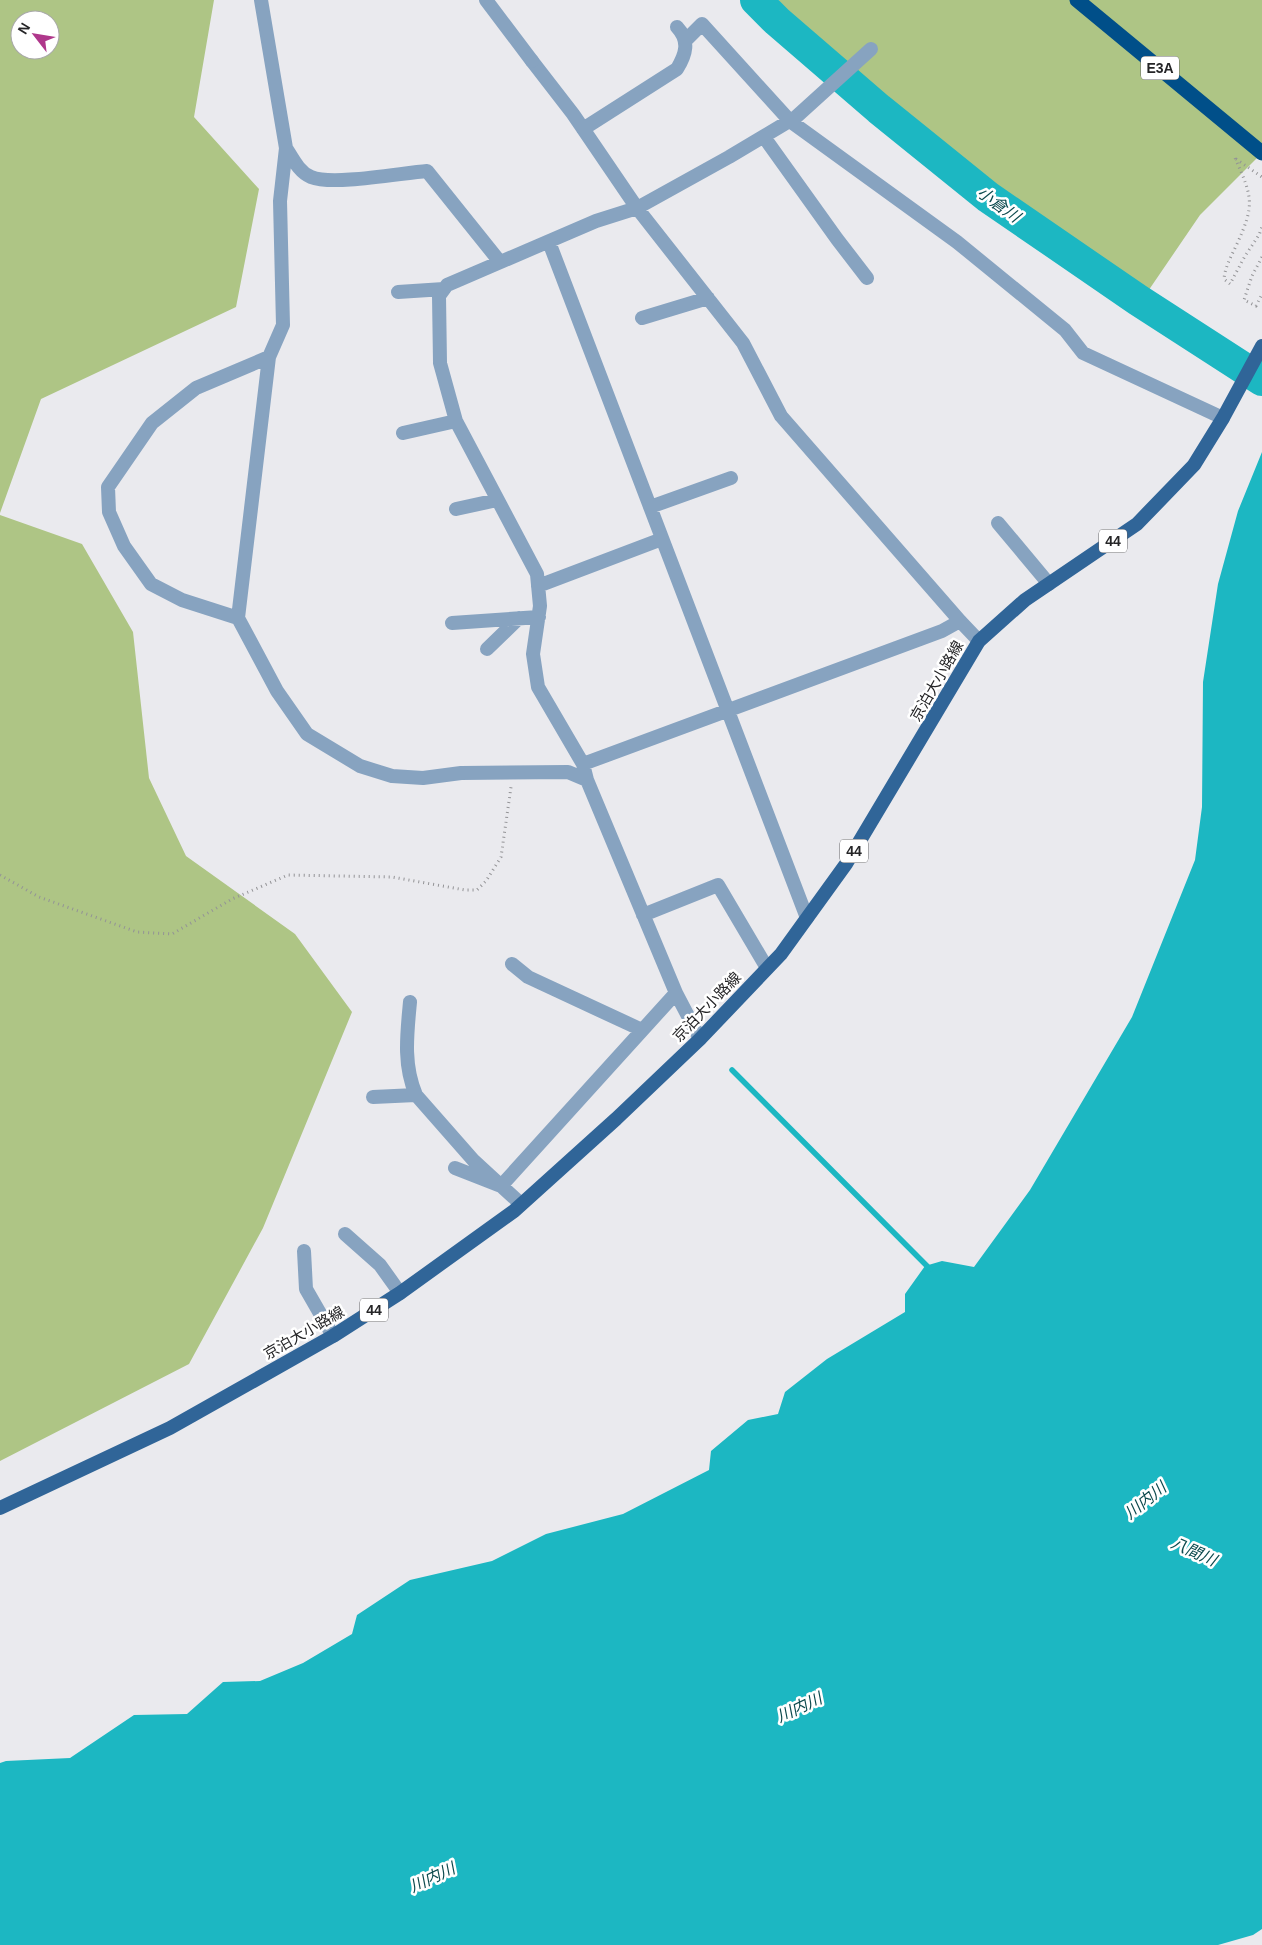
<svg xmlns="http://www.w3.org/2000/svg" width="1262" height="1945" viewBox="0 0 1262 1945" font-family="Arial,'Noto Sans JP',sans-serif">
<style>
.green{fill:#aec585;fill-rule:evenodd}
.water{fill:#1cb7c2}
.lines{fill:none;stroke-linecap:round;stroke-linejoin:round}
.stream{stroke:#1cb7c2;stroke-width:5.5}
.river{stroke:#1cb7c2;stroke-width:32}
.path{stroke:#939396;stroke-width:3;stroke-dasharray:1 4;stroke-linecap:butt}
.minor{stroke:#87a3c0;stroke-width:14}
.tertiary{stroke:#87a3c0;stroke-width:14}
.primary{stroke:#306598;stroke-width:14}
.motorway{stroke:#004f89;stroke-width:15}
.labels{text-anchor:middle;stroke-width:5;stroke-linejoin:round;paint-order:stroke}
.shield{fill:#fff;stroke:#666668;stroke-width:1}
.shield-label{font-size:14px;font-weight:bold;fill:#252527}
.street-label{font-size:15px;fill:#252527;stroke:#fff}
.water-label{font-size:16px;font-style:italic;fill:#0c4a4e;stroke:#fff}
</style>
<rect width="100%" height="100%" fill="#eaeaee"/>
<path class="green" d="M0,0H214L194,117L259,189L236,307L41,399L0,513ZM20,20H50V50H20Z
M779,0H1262V153L1200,215L1142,300L783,33Z
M0,515L82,544L133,632L149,778L186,856L295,934L352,1012L263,1228L189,1364L0,1461Z"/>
<path class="water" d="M1262,452V1929L1253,1935L1218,1945H0V1763L6,1761L70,1758L134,1715L187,1714L223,1682L260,1681L303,1663L352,1634L357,1615L410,1580L492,1561L546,1534L623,1514L709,1470L711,1451L748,1420L778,1414L785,1392L827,1359L905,1312V1294L925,1266L942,1261L974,1267L1030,1190L1132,1017L1195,860L1202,807L1203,682L1218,584L1238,511Z"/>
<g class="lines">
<path class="stream" d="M732,1070L930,1269"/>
<path class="river" d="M756,0L777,21L879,109L988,197L1138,300L1262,380"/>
<path class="path" d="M1235,158C1253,198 1255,205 1236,246C1231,257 1225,267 1224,279L1230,284L1245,256L1259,235L1262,227
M1236,159L1262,177
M1262,257L1252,276L1244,300L1256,306L1262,294
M0,875L39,897L137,932L172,934L232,899L288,875L392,877L465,890H477L486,881L501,857L511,787"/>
<path class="minor" d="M261,0L286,148L280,201L283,325L269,357L238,618L277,691L307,734L360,766L392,776L423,778L461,773L568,772L587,780
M685,41L702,24L790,121L957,242L1065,330L1083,353L1223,418
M532,61L573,114L637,208L743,343L781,416L960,621L979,641
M583,129L677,69C686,54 690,41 677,27
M764,137L837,239L867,278
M286,148C293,159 299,172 311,177C333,186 401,173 427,171L500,262
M549,242L807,918
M398,292L444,289
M642,318L708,298
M403,433L456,421
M650,507L731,478
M456,509L497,500
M998,523L1049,584
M538,586L662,539
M238,618L182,600L151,584L124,546L109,512L108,487L152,423L196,388L269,357
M452,623L539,617
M487,649L519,618
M583,764L942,631L960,621
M643,915L718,885L767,968
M512,964L528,977L642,1030
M410,1002C407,1034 403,1065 416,1095
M700,1039L676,993L587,780L583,764L538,687L533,654L540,606L537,574L456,421L440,363L439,296L447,285L596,221L637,208L729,157L796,117L871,49
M373,1097L416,1095L474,1161L521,1204
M455,1168L501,1186L676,993
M345,1234L380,1265L400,1293
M304,1251L306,1289L333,1336"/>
<path class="tertiary" d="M486,0L532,61"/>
<path class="primary" d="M0,1508L170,1428L333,1336L400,1293L514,1211L616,1119L700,1039L781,954L846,864L979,641L1025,600L1137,524L1194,465L1223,418L1262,346"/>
<path class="motorway" d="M1077,0L1262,153"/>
</g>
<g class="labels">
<g class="shield">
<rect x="1141" y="56.5" width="38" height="23" rx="4"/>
<rect x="1099" y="529.5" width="28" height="23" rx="4"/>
<rect x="840" y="839.5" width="28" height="23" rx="4"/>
<rect x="360" y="1298.5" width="28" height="23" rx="4"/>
</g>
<g class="shield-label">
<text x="1160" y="73">E3A</text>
<text x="1113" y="546">44</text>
<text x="854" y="856">44</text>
<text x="374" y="1315">44</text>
</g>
<g class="street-label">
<text transform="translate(937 681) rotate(-60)" y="5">京泊大小路線</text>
<text transform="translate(707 1007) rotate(-46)" y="5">京泊大小路線</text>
<text transform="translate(304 1333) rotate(-30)" y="5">京泊大小路線</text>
</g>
<g class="water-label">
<text transform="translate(999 204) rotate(36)" y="6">小倉川</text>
<text transform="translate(1145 1500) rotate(-39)" y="6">川内川</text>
<text transform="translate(1194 1551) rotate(24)" y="6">八間川</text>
<text transform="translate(799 1707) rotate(-25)" y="6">川内川</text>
<text transform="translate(432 1877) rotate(-25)" y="6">川内川</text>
</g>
</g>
<g transform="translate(35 35) rotate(301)"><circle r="24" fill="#ffffff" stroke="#a8a8a9"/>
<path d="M0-4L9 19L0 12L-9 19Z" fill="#af378b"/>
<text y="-8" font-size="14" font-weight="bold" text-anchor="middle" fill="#252527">N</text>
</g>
</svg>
